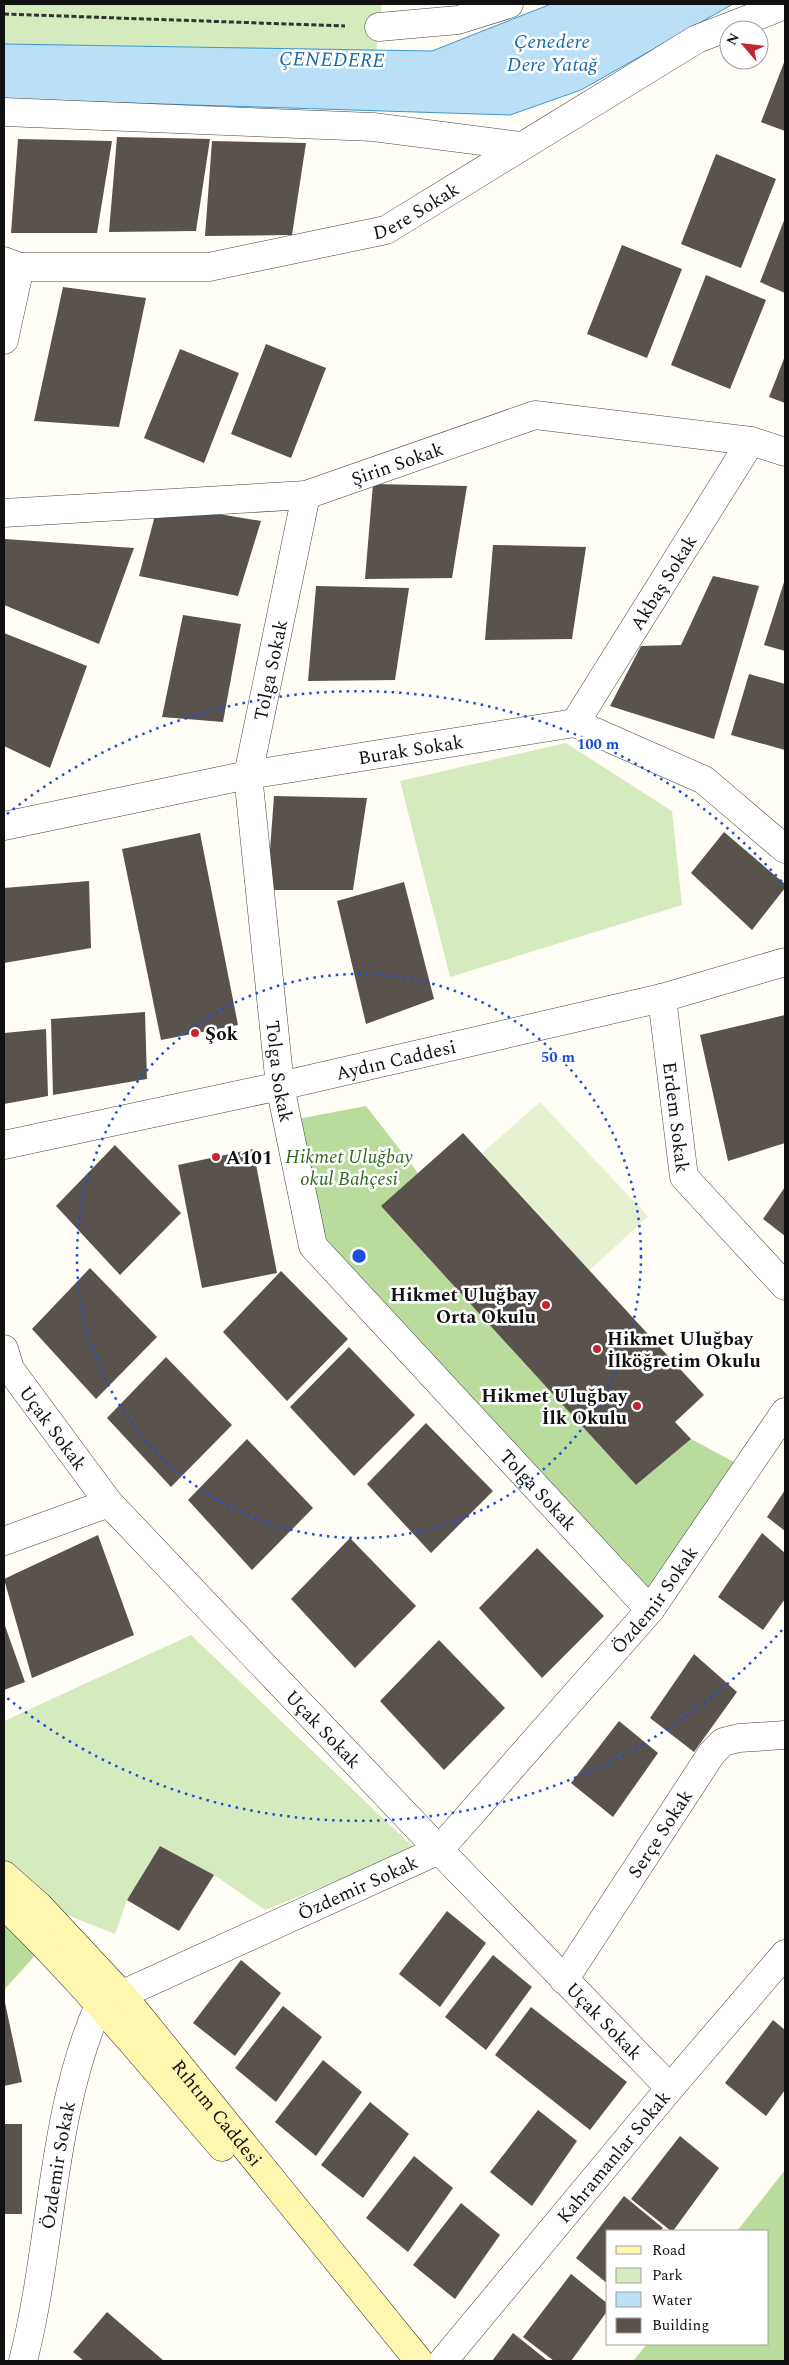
<svg xmlns="http://www.w3.org/2000/svg" width="789" height="2365" viewBox="0 0 789 2365" font-family="Spectral,serif">
<style>
.green{fill:#d5ebbd}
.forest{fill:#b9dc9c}
.pitch{fill:#e6f2cf}
.water{fill:#b9e0f7;stroke:#3f96cf}
.building{fill:#5a524d}
.lines{fill:none;stroke-linecap:round;stroke-linejoin:round}
.minor-casing{stroke:#444;stroke-width:29}
.tertiary-casing{stroke:#444;stroke-width:29}
.secondary-casing{stroke:#333;stroke-width:29}
.path{stroke:#333;stroke-width:3;stroke-dasharray:5 2.5;stroke-linecap:butt}
.minor{stroke:#fff;stroke-width:28}
.tertiary{stroke:#fff;stroke-width:28}
.secondary{stroke:#fff6b0;stroke-width:28}
.ring{fill:none;stroke:#1d4ed8;stroke-width:2.5;stroke-dasharray:2.5 5}
.poi-dot{fill:#c4262e;stroke:#fff;stroke-width:2}
.labels{text-anchor:middle;stroke-width:5;stroke-linejoin:round;paint-order:stroke}
.street-label{font-size:19px;fill:#111;stroke:#fff}
.poi-label{font-size:19px;font-weight:bold;fill:#111;stroke:#fff;text-anchor:start}
.park-label{font-size:19px;font-style:italic;fill:#2f6b1f;stroke:#fff}
.water-label{font-size:20px;font-style:italic;fill:#1768a6;stroke:#fff}
.centre{fill:#1d4ed8;stroke:#fff;stroke-width:2.5}
.ring-label{font-size:15px;text-anchor:middle;font-weight:bold;fill:#1d4ed8;stroke:#fff;stroke-width:5;stroke-linejoin:round;paint-order:stroke}
</style>
<rect width="100%" height="100%" fill="#fffdf5"/>
<path class="green" d="M4,4H382L376,51L4,44Z
M566,743L672,811L682,905L450,977L400,781Z
M191,1635L415,1849L265,1910L214,1875L160,1846L127,1900L115,1934L57,1911L4,1875V1721Z"/>
<path class="forest" d="M366,1106L418,1173L382,1206L636,1485L691,1439L747,1469L650,1610L313,1246L287,1121Z
M4,1905L40,1950L4,1990Z
M785,2170V2361H633L647,2344H768V2231H737Z"/>
<path class="pitch" d="M540,1102L648,1216L589,1271L482,1153Z"/>
<path class="water" d="M551,4H733L581,90L510,115L4,99V44L432,51Z"/>
<path class="building" d="M785,60V131L761,122Z
M117,137L210,139L196,231L109,232Z
M18,139L112,141L97,233H11Z
M212,141L306,143L292,235L205,236Z
M716,154L776,179L741,268L681,244Z
M785,218V293L760,282Z
M622,245L682,269L647,358L587,334Z
M706,275L766,300L730,389L671,365Z
M63,287L146,298L119,427L34,421Z
M266,344L326,368L291,458L231,434Z
M180,349L239,373L204,463L144,438Z
M785,356V403L769,397Z
M373,484L467,486L452,578L365,579Z
M158,504L261,521L238,596L139,576Z
M5,539L134,548L99,644L4,605Z
M493,545L586,547L572,639L485,640Z
M713,576L759,586L714,739L610,706L641,646L681,645Z
M785,579V651L764,645Z
M316,586L409,588L395,680L308,681Z
M183,615L241,624L223,722L162,717Z
M4,633L87,666L50,768L4,746Z
M749,674L785,684V750L731,735Z
M274,796L367,798L353,890H267Z
M724,832L785,884V888L752,930L691,873Z
M200,833L238,1025L161,1040L122,849Z
M89,881L91,948L4,963V888Z
M404,882L434,999L366,1024L337,901Z
M145,1012L147,1079L53,1095L51,1019Z
M785,1015V1143L728,1161L700,1035Z
M46,1029L48,1096L4,1104V1033Z
M463,1133L704,1395L675,1422L691,1439L636,1485L381,1206Z
M115,1145L181,1213L120,1275L56,1206Z
M253,1149L277,1273L202,1288L178,1165Z
M785,1187V1236L763,1219Z
M90,1268L157,1337L96,1399L32,1329Z
M281,1271L348,1339L287,1401L223,1332Z
M349,1347L415,1415L354,1476L290,1407Z
M166,1357L232,1425L171,1487L107,1418Z
M426,1423L493,1491L431,1553L367,1484Z
M247,1439L313,1508L252,1570L188,1500Z
M785,1490V1531L767,1517Z
M762,1533L785,1553V1599L763,1630L718,1597Z
M98,1535L134,1635L32,1678L4,1579Z
M350,1538L416,1606L355,1668L291,1599Z
M537,1548L604,1616L542,1678L479,1608Z
M4,1623L25,1682L4,1690Z
M439,1640L505,1708L444,1770L380,1701Z
M694,1654L737,1692L694,1752L650,1718Z
M619,1721L658,1753L613,1817L571,1783Z
M160,1846L214,1875L179,1931L127,1900Z
M447,1911L486,1943L440,2007L399,1974Z
M493,1955L532,1987L486,2050L445,2017Z
M241,1960L281,1993L235,2056L193,2023Z
M4,1998L22,2082L4,2086Z
M283,2006L322,2037L276,2102L235,2068Z
M531,2007L627,2082L590,2130L495,2055Z
M773,2020L785,2030V2090L766,2116L725,2083Z
M323,2060L362,2092L316,2156L275,2122Z
M370,2102L409,2134L363,2198L321,2165Z
M538,2110L577,2141L532,2206L490,2172Z
M4,2124H22V2214H4Z
M680,2136L719,2168L673,2231H671L631,2199Z
M414,2156L453,2188L408,2252L366,2218Z
M624,2196L663,2228L660,2231H608V2284L576,2258Z
M461,2203L500,2235L455,2299L413,2265Z
M571,2274L608,2304V2310L571,2361H554L523,2337Z
M107,2312L164,2361H84L73,2352Z
M513,2333L548,2361H492Z"/>
<g class="lines">
<g class="minor-casing">
<g id="minor">
<path d="M379,27L458,20L509,4"/>
<path d="M4,112L373,127L520,146"/>
<path id="s1" d="M4,261L20,267H209L386,230L697,39L785,5"/>
<path d="M4,340L20,267"/>
<path id="s2" d="M306,495L248,775L280,1086L313,1246L650,1610"/>
<path id="s3" d="M4,513L306,495L535,415L751,441L785,452"/>
<path id="s4" d="M575,723L751,441"/>
<path id="s5" d="M4,826L248,775L575,723L704,780L785,849"/>
<path id="s6" d="M662,998L684,1177L785,1286"/>
<path id="s7" d="M4,1349L10,1369L109,1503L439,1850L670,2088"/>
<path d="M4,1541L109,1503"/>
<path id="s8" d="M564,1980L712,1753L723,1742L739,1738L785,1735"/>
<path id="s9" d="M23,2361C53,2244 50,2117 99,2005L439,1850L650,1610L785,1412"/>
<path id="s10" d="M443,2361L670,2088L785,1954"/>
</g>
</g>
<g class="tertiary-casing">
<g id="tertiary">
<path id="s11" d="M4,1145L280,1086L662,998L785,962"/>
</g>
</g>
<g class="secondary-casing">
<g id="secondary">
<path id="s12" d="M4,1875L38,1905L122,1995L419,2361"/>
<path d="M4,1905C82,1980 151,2065 222,2147"/>
</g>
</g>
<path class="path" d="M4,14L345,26"/>
<use href="#minor" class="minor"/>
<use href="#tertiary" class="tertiary"/>
<use href="#secondary" class="secondary"/>
</g>
<g class="ring">
<circle cx="359" cy="1256" r="282"/>
<path d="M782 1630A565 565 0 0 1 7 1698M7 814A565 565 0 0 1 782 882"/>
</g>
<g class="poi-dot">
<circle cx="195" cy="1033" r="5"/>
<circle cx="216" cy="1157" r="5"/>
<circle cx="546" cy="1305" r="5"/>
<circle cx="597" cy="1349" r="5"/>
<circle cx="637" cy="1406" r="5"/>
</g>
<g class="labels">
<g class="street-label">
<text dy="7" stroke="none"><textPath href="#s1" startOffset="422">Dere Sokak</textPath></text>
<text dy="7" stroke="none"><textPath href="#s3" startOffset="399">Şirin Sokak</textPath></text>
<text dy="7" stroke="none"><textPath href="#s4" startOffset="166">Akbaş Sokak</textPath></text>
<text transform="translate(270 670) rotate(-78)" y="7">Tolga Sokak</text>
<text dy="7" stroke="none"><textPath href="#s5" startOffset="414">Burak Sokak</textPath></text>
<text dy="7" stroke="none"><textPath href="#s11" startOffset="401">Aydın Caddesi</textPath></text>
<text dy="7" stroke="none"><textPath href="#s2" startOffset="584">Tolga Sokak</textPath></text>
<text dy="7" stroke="none"><textPath href="#s6" startOffset="120">Erdem Sokak</textPath></text>
<text dy="7" stroke="none"><textPath href="#s7" startOffset="94">Uçak Sokak</textPath></text>
<text dy="7" stroke="none"><textPath href="#s2" startOffset="1094">Tolga Sokak</textPath></text>
<text dy="7" stroke="none"><textPath href="#s9" startOffset="1069">Özdemir Sokak</textPath></text>
<text dy="7" stroke="none"><textPath href="#s7" startOffset="499">Uçak Sokak</textPath></text>
<text dy="7" stroke="none"><textPath href="#s8" startOffset="175">Serçe Sokak</textPath></text>
<text dy="7" stroke="none"><textPath href="#s9" startOffset="649">Özdemir Sokak</textPath></text>
<text dy="7" stroke="none"><textPath href="#s7" startOffset="904">Uçak Sokak</textPath></text>
<text dy="7" stroke="none"><textPath href="#s12" startOffset="320">Rıhtım Caddesi</textPath></text>
<text dy="7" stroke="none"><textPath href="#s10" startOffset="266">Kahramanlar Sokak</textPath></text>
<text dy="7" stroke="none"><textPath href="#s9" startOffset="199">Özdemir Sokak</textPath></text>
</g>
<g class="poi-label">
<text x="205" y="1040">Şok</text>
<text x="226" y="1164">A101</text>
<text x="536" y="1301" text-anchor="end">Hikmet Uluğbay<tspan x="536" dy="22">Orta Okulu</tspan></text>
<text x="607" y="1345">Hikmet Uluğbay<tspan x="607" dy="22">İlköğretim Okulu</tspan></text>
<text x="627" y="1402" text-anchor="end">Hikmet Uluğbay<tspan x="627" dy="22">İlk Okulu</tspan></text>
</g>
<g class="park-label">
<text x="349" y="1163">Hikmet Uluğbay<tspan x="349" dy="22">okul Bahçesi</tspan></text>
</g>
<g class="water-label">
<text x="552" y="48">Çenedere<tspan x="552" dy="23">Dere Yatağ</tspan></text>
<text transform="translate(332 59) rotate(1)" y="7">ÇENEDERE</text>
</g>
</g>
<circle cx="359" cy="1256" r="8" class="centre"/>
<g class="ring-label">
<text x="598" y="749">100 m</text>
<text x="558" y="1062">50 m</text>
</g>
<rect width="789" height="2365" fill="none" stroke="#111111" stroke-width="10"/>
<rect x="606" y="2230" width="162" height="115" fill="#ffffff" stroke="#a0a0a0"/>
<rect x="616" y="2246" width="25" height="8" fill="#fff6b0" stroke="#a0a0a0"/>
<text x="652" y="2255" font-size="15" fill="#111111">Road</text>
<rect x="616" y="2268" width="25" height="15" fill="#d5ebbd" stroke="#a0a0a0"/>
<text x="652" y="2280" font-size="15" fill="#111111">Park</text>
<rect x="616" y="2292" width="25" height="15" fill="#b9e0f7" stroke="#a0a0a0"/>
<text x="652" y="2305" font-size="15" fill="#111111">Water</text>
<rect x="616" y="2318" width="25" height="15" fill="#5a524d" stroke="#a0a0a0"/>
<text x="652" y="2330" font-size="15" fill="#111111">Building</text>
<g transform="translate(744 45) rotate(298)"><circle r="24" fill="#ffffff" stroke="#a0a0a0"/>
<path d="M0-4L9 19L0 12L-9 19Z" fill="#c4262e"/>
<text y="-8" font-size="14" font-weight="bold" text-anchor="middle" fill="#111111">N</text>
</g>
</svg>
